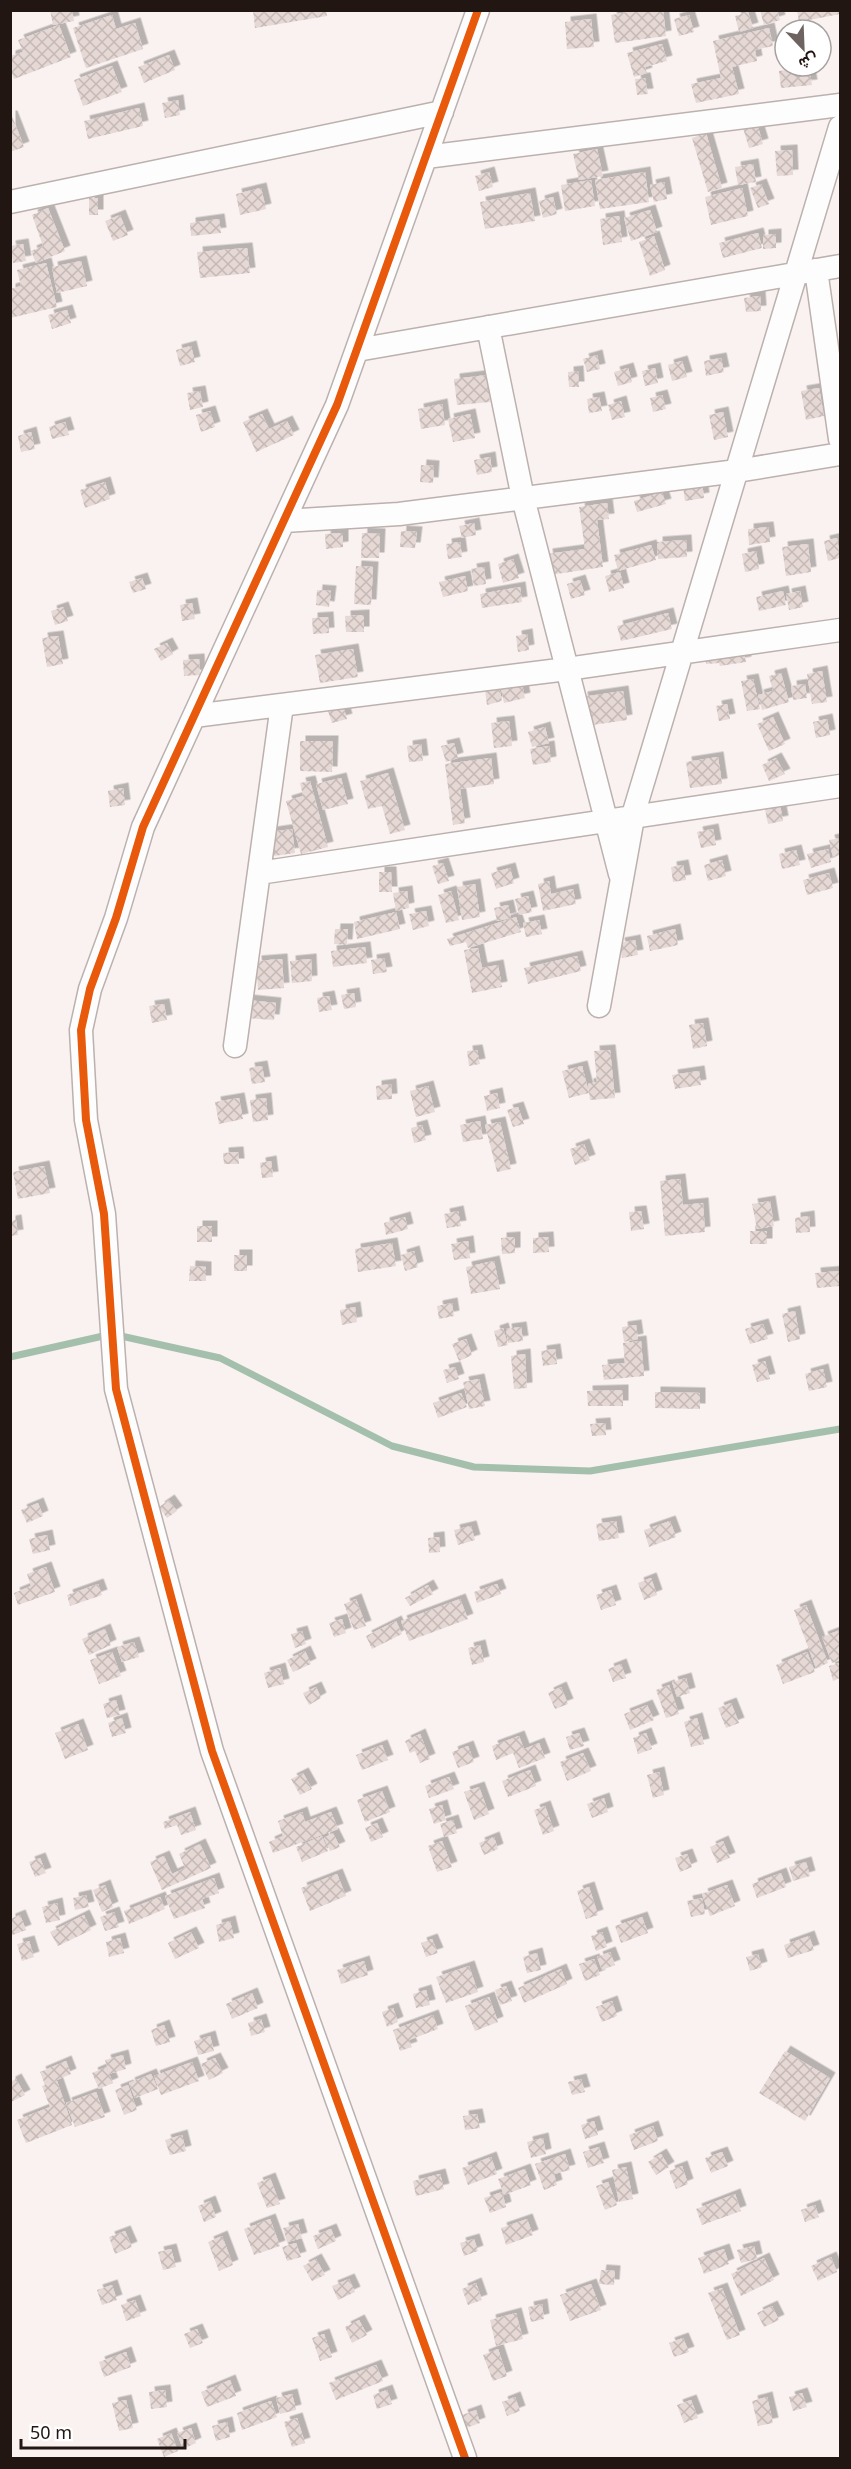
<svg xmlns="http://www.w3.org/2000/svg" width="851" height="2469" viewBox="0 0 851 2469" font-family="'Noto Sans',Vazirmatn,sans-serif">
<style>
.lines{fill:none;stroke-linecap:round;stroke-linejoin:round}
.stream{stroke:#a4c0ad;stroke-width:7}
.building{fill:url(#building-cross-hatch);filter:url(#shadow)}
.minor-casing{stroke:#bbb1ae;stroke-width:25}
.minor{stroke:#fefdfd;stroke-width:22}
.cycleway-casing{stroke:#fff;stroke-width:11}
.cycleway{stroke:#e8590c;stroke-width:8}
</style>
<defs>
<pattern id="building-cross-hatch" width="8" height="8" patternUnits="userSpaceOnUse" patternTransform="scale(1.5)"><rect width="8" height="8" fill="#e6d8d5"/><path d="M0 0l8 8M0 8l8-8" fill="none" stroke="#c5b9b6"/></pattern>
<filter id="shadow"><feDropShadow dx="5.5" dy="-5.5" stdDeviation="0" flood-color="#0004"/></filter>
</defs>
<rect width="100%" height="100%" fill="#faf2f0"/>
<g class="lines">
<path class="stream" d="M10,1357L112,1334L220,1358L392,1446L474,1467L590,1471L840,1429"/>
</g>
<path class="building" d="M50,10H72L74,21L53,25Z
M253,10H326L327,16L255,28Z
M641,10H663L666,36L615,43L611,15Z
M760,10H777L780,20L764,25Z
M797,10H840V14L799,22Z
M748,12L753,28L739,32L735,16Z
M112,15L116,29L135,23L143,49L86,68L73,28Z
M689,15L694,32L679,36L674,19Z
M591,19L594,47L567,49L565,22Z
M59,25L71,57L14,79L10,68V56L23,52L18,40Z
M769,28L773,46L755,50L757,61L732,67L739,94L696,103L691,84L721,78L713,41Z
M662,44L667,61L645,67L647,73L634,77L627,53Z
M169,55L175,70L144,83L138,67Z
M112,66L122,92L83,106L74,80Z
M809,67L812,85L781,88L779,71Z
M645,78L648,94L637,95L635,79Z
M178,100L180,115L165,118L162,103Z
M139,108L143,126L88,139L84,121Z
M10,116H12L24,147L10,152Z
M757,124L763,144L749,148L743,128Z
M706,133L722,188L708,192L692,138Z
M597,149L603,176L579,180L573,154Z
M792,150L793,175L777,176L775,151Z
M753,164L756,182L738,185L735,167Z
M489,172L493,187L479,191L475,176Z
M645,172L649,202L600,209L595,180Z
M591,180L595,206L565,211L561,185Z
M664,182L667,199L654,202L650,185Z
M761,184L769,204L758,208L750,188Z
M261,188L266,209L240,215L236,194Z
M742,188L748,216L711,225L705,197Z
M530,193L535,221L485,229L480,202Z
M553,197L557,214L543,218L539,201Z
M89,198H98V215H89Z
M48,208L65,251L36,263L31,251L43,246L32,215Z
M650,210L657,232L631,241L624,218Z
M120,215L128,235L113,241L105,221Z
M619,216L622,242L603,245L600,219Z
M219,219L221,233L191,236L190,223Z
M758,233L762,248L723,258L719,243Z
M776,234V248L763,249V235Z
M654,236L665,270L650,276L639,242Z
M23,244L26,261L13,263L10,246Z
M247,248L250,273L200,278L197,252Z
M81,261L87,286L57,293L52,267Z
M46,263L57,307L10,318V289L21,286L17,270Z
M760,296L761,311L746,312L744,298Z
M67,310L71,323L52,329L48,315Z
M191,346L195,362L180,366L176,350Z
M597,355L600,369L587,372L583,359Z
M721,358L724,372L706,376L704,361Z
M682,361L687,377L672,381L668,365Z
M628,368L632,382L618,386L614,372Z
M655,368L658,383L645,386L642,371Z
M578,371L579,387H569L568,372Z
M487,375L490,402L457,405L454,379Z
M819,388L824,416L806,420L801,391Z
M200,391L203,407L190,410L187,393Z
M662,395L666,409L653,412L650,398Z
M599,397L602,411L589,413L587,399Z
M621,401L625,417L612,420L608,405Z
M442,404L445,425L421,429L418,409Z
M210,411L215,427L201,432L196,415Z
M723,412L728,437L714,440L709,415Z
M262,414L269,429L287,421L294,435L256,452L243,422Z
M470,414L475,438L453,442L448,419Z
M65,422L69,435L52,439L49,427Z
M31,432L35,449L21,452L18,436Z
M490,457L492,472L477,475L474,460Z
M421,465L434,466L433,483L420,482Z
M105,482L110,499L85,508L80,490Z
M702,483L704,498L685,501L683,486Z
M662,492L666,504L637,512L634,501Z
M607,503L609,519L597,520L603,567L550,575L547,554L585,549L579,507Z
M474,523L476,535L462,538L459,526Z
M768,527L770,542L749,545L748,529Z
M401,531L417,532L415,548L400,547Z
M343,533V547L326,549L325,534Z
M362,533L380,534L379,558H361Z
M837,538L840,558L828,561L824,541Z
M686,540L687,557L658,559L657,542Z
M460,542L462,557L448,559L446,544Z
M808,544L811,572L786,576L782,547Z
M651,545L656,560L618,571L614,555Z
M756,551L759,569L745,572L742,554Z
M513,559L519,578L503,583L498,564Z
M356,566L373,567L371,605L354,604Z
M484,567L486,584L474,586L471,569Z
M620,572L624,588L609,592L605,576Z
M465,576L468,591L443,597L439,582Z
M142,578L146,589L133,593L129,582Z
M580,580L585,595L571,599L567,584Z
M520,587L522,602L482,608L480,594Z
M317,590L331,591L329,607L316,605Z
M783,591L786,605L759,611L756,597Z
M800,591L803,607L789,610L786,594Z
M192,603L195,619L182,621L180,605Z
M63,607L68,621L55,625L51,611Z
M668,613L672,629L621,641L617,626Z
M364,615V632H346L345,616Z
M328,617L329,633L313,634L312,618Z
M527,634L529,650L518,652L516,636Z
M58,636L63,664L47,667L42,638Z
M167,643L173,654L161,661L154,649Z
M743,647L746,662L720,666L719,663L706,664L705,652Z
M353,649L358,677L320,683L315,655Z
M199,659L200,675L184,676L183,660Z
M822,671L827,702L812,704L807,674Z
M781,673L789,702L762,710L758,695L773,691L769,676Z
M753,679L760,709L747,711L741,681Z
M522,684L525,698L504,703L501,688Z
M805,684L807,698L793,700L791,686Z
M499,686L502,701L487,705L485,690Z
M623,691L627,720L586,726L582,697Z
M727,704L730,719L719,721L716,706Z
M343,706L347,719L332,723L328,711Z
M773,717L785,744L769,751L757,724Z
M827,719L830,735L816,738L813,722Z
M509,721L512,746L494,748L491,723Z
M545,727L549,743L532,747L528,732Z
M300,741H333L332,772L300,771Z
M454,743L458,758L446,762L441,746Z
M421,744L423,761L409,762L407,746Z
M549,746L551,762L533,765L530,749Z
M718,757L722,784L690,788L686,762Z
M491,758L494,784L460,789L465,823L453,825L445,764Z
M776,758L785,774L769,781L762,765Z
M388,773L405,830L390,834L382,806L368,809L360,781Z
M341,778L348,804L323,810L316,784Z
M310,781L328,847L301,854L286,801L303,796L300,783Z
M123,788L125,805L110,807L108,791Z
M780,805L783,821L768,824L765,809Z
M292,829L295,853L274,856L271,832Z
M713,829L716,845L701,848L697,832Z
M840,838V855L833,857L829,840Z
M828,849L831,862L811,868L807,854Z
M796,850L800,865L782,869L779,854Z
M722,860L726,876L708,881L704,865Z
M443,863L449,881L438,884L432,866Z
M683,865L686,880L673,882L671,867Z
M510,868L514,883L496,889L491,873Z
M379,872H391L392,892H379Z
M829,873L833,888L807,895L803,880Z
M549,881L551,894L573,889L576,904L543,911L538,884Z
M475,884L480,917L462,920L457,887Z
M407,891L409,908L396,911L393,893Z
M451,891L459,920L446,923L438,895Z
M528,896L532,912L519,915L515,899Z
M508,905L511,918L497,921L494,908Z
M426,911L429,926L413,930L409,914Z
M396,912L400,929L357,939L354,922Z
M516,917L521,932L468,948L466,942L450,946L447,939Z
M539,920L542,934L526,937L523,923Z
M335,929H348L347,945L334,944Z
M675,929L678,945L650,951L647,936Z
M635,940L638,955L622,958L619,943Z
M365,947L367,963L333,967L331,951Z
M478,948L482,968L498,965L502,987L472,993L464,950Z
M577,956L581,971L528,984L524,968Z
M384,958L387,972L373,974L371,960Z
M282,959L284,988L258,990L256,961Z
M311,959L312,981L292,983L290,961Z
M354,993L356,1007L344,1009L341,995Z
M329,996L332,1010L319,1012L317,998Z
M247,1000L276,1003L274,1020L245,1018Z
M164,1004L167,1020L152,1023L149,1006Z
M703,1023L707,1046L693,1049L689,1025Z
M477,1050L480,1064L469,1066L467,1051Z
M610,1050L615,1098L590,1100L588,1084L597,1082L594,1051Z
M262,1066L265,1082L252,1084L249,1068Z
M582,1066L589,1093L569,1098L562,1071Z
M699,1071L701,1085L675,1089L672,1075Z
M391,1084L392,1099L377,1100L376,1086Z
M428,1086L435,1112L416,1117L410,1091Z
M497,1093L500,1108L487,1111L484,1096Z
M239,1098L243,1119L219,1124L215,1102Z
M266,1098L268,1120L253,1122L250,1100Z
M518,1107L524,1124L513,1127L507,1110Z
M480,1121L483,1139L463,1142L460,1125Z
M500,1122L511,1169L497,1172L485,1125Z
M422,1125L426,1140L414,1143L411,1128Z
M584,1144L590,1160L575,1165L570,1149Z
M238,1152L239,1164H224L223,1153Z
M271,1161L273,1177L262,1178L260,1163Z
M44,1166L50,1193L18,1199L13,1172Z
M680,1179L683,1205L703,1203L705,1232L665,1236L660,1181Z
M770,1201L774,1226L757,1229L752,1204Z
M458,1211L461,1226L447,1228L444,1214Z
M641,1211L644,1229L631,1231L629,1212Z
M809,1216L810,1232L796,1233L795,1218Z
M405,1217L408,1229L386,1235L384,1223Z
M16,1220L18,1235L10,1236V1221Z
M197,1226H212V1242H197Z
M750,1231H767V1244H750Z
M515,1237V1253L502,1254L501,1238Z
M548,1237L549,1252L533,1253V1238Z
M468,1241L470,1258L454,1260L451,1244Z
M392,1243L396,1266L358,1272L355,1249Z
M414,1251L418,1267L405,1271L401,1255Z
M234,1255H247V1271H234Z
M494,1261L500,1289L471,1294L466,1267Z
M190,1266L206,1267V1281H189Z
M840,1271V1286L817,1288L815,1273Z
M452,1303L454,1316L439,1319L437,1306Z
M355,1307L357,1322L342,1325L340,1310Z
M795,1311L800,1339L788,1342L782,1314Z
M763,1324L768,1339L750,1344L745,1329Z
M636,1325L638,1339L624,1342L622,1327Z
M521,1327L523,1341L508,1343L506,1329Z
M503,1328L508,1345L498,1347L494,1331Z
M466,1339L472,1355L459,1361L452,1344Z
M641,1341L644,1376L604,1380L602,1365L625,1363L623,1343Z
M555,1349L557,1364L543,1366L541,1351Z
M525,1354L527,1388L514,1389L511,1356Z
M765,1361L770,1379L757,1382L752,1365Z
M455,1367L459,1379L447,1383L443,1370Z
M823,1369L827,1387L809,1391L805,1374Z
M479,1379L485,1406L469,1409L463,1382Z
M623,1390V1406H588L587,1391Z
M655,1392L700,1393V1409L655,1408Z
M461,1393L467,1407L438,1418L433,1403Z
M605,1423L606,1435L592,1436L590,1424Z
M169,1500L177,1511L167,1518L159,1507Z
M38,1503L43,1516L27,1523L21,1510Z
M616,1521L619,1538L599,1541L596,1524Z
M670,1521L676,1537L649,1547L644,1530Z
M471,1526L475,1540L458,1545L454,1530Z
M47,1535L50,1550L33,1554L29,1539Z
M439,1537L440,1552L429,1553L428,1538Z
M46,1567L55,1592L18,1605L14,1593L31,1586L27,1574Z
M651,1578L657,1595L644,1600L638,1583Z
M98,1584L102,1595L70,1606L67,1595Z
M497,1584L501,1594L477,1603L474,1592Z
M428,1585L433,1594L410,1606L405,1598Z
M611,1590L616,1605L601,1610L596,1595Z
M356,1599L366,1626L354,1630L344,1604Z
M460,1599L468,1619L409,1641L401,1621Z
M806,1605L828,1663L816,1668L794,1610Z
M342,1619L346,1633L334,1637L329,1623Z
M396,1621L402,1634L372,1649L366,1636Z
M105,1629L111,1645L89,1655L82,1639Z
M840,1630V1660L832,1663L822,1637Z
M302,1631L306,1644L295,1648L291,1634Z
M134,1642L139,1657L122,1662L117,1647Z
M480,1645L484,1662L472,1665L468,1648Z
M305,1651L311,1664L293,1672L287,1660Z
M112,1652L121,1676L99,1684L90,1660Z
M807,1652L815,1672L783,1684L776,1665Z
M840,1663V1678L833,1681L829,1666Z
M621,1664L626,1678L613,1682L608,1669Z
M280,1668L284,1684L268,1688L264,1673Z
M686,1678L690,1693L677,1697L672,1682Z
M669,1685L679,1714L666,1718L656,1690Z
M316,1687L321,1698L309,1705L303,1693Z
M561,1687L568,1704L555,1709L548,1693Z
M116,1700L120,1715L107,1718L103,1704Z
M731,1703L739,1723L726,1728L718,1708Z
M647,1705L654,1720L630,1730L624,1714Z
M122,1718L126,1733L112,1737L108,1723Z
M697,1718L704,1744L691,1747L684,1722Z
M78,1724L88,1750L65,1759L55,1733Z
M579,1733L584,1746L570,1750L566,1737Z
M646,1733L652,1749L638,1754L633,1738Z
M420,1734L430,1759L420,1763L415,1751L410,1753L405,1741Z
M519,1736L524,1749L539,1743L545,1758L519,1768L513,1753L496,1760L492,1746Z
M382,1745L388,1760L362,1770L356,1755Z
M468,1746L474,1762L458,1768L452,1752Z
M583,1753L591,1771L567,1781L560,1762Z
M530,1770L536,1786L508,1797L502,1781Z
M659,1772L664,1795L653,1798L647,1775Z
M303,1773L312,1789L300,1795L291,1779Z
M449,1777L454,1789L429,1798L425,1786Z
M479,1787L489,1814L474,1820L464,1792Z
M382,1791L390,1812L365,1822L357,1800Z
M604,1798L608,1812L592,1818L587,1804Z
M442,1805L446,1820L434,1824L429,1809Z
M545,1806L554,1831L543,1835L534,1810Z
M190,1812L196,1830L181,1835L177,1825L165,1829L163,1822Z
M302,1812L305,1822L331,1812L338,1829L273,1853L269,1842L283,1836L278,1821Z
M453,1820L457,1833L444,1837L440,1824Z
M377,1823L383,1837L371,1842L365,1828Z
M333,1833L340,1847L330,1851L324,1838Z
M322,1836L328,1851L302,1862L296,1847Z
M494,1837L498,1849L484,1855L479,1843Z
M442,1841L452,1867L437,1872L428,1846Z
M723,1841L730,1858L717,1863L710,1847Z
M200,1844L211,1868L162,1890L150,1862L164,1856L172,1874L185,1868L179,1854Z
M687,1854L692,1867L680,1872L675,1858Z
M40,1858L46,1873L35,1877L29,1862Z
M806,1862L810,1876L793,1881L789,1867Z
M781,1873L786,1887L757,1898L752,1884Z
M337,1874L346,1896L310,1911L301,1888Z
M214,1878L219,1893L202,1899L205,1908L174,1919L165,1896Z
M105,1885L113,1907L102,1912L93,1890Z
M727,1885L735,1906L710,1916L702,1894Z
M589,1887L598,1915L586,1919L577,1891Z
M86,1895L89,1907L75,1910L73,1898Z
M160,1897L165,1909L129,1924L124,1911Z
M702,1898L705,1914L691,1917L687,1901Z
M57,1903L60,1920L46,1923L42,1907Z
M114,1912L119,1927L105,1931L100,1917Z
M20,1915L26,1930L10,1936V1919Z
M84,1915L91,1930L58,1946L50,1932Z
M642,1917L648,1933L621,1943L615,1926Z
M230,1921L234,1938L219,1942L216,1925Z
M191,1932L199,1948L175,1959L168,1943Z
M602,1932L607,1947L596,1951L591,1936Z
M809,1936L814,1950L788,1958L784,1945Z
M120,1938L124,1953L109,1957L106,1942Z
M432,1939L438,1953L426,1957L421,1943Z
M29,1941L34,1957L22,1961L17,1944Z
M610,1952L615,1965L602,1970L597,1957Z
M537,1953L541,1970L527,1973L523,1957Z
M758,1954L762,1967L750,1971L746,1957Z
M594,1959L600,1975L585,1981L579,1964Z
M364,1961L368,1975L341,1984L337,1970Z
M469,1966L478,1992L446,2003L436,1977Z
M561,1969L567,1984L524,2003L518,1988Z
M506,1986L512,2001L500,2005L495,1990Z
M426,1990L430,2005L416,2008L413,1994Z
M252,1993L258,2008L232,2019L226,2004Z
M489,1997L498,2022L475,2031L465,2006Z
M612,2001L617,2016L602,2022L596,2007Z
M393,2008L398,2022L387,2027L382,2012Z
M433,2015L438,2029L409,2040L412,2047L400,2051L393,2030Z
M261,2019L265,2032L251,2036L248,2023Z
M164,2025L170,2042L156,2046L151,2030Z
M210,2036L214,2051L198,2055L194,2041Z
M785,2051L830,2078L805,2121L759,2093Z
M123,2055L126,2069L109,2074L105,2060Z
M215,2058L223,2073L209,2080L201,2064Z
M66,2061L71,2074L45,2085L40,2072Z
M192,2062L199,2081L161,2095L154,2076Z
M106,2067L113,2083L99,2089L92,2073Z
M151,2074L158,2089L135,2098L129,2083Z
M16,2079L25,2095L11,2102L10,2082Z
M581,2079L585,2092L572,2095L568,2082Z
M57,2081L72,2125L26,2143L17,2120L50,2107L42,2086Z
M128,2085L137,2110L124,2115L115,2090Z
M96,2092L105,2117L75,2127L66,2103Z
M477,2114L480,2128L465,2130L463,2116Z
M594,2121L598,2135L585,2139L581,2125Z
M653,2126L658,2141L634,2150L629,2135Z
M182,2135L186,2151L170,2155L165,2140Z
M543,2138L546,2154L531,2158L527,2142Z
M599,2147L604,2163L588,2168L583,2152Z
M722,2152L728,2166L711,2173L705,2158Z
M565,2154L570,2170L554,2174L557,2185L544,2190L535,2164Z
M661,2154L669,2167L656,2175L648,2162Z
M491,2157L497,2174L468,2185L462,2168Z
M682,2166L688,2184L676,2189L669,2171Z
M626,2167L633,2199L619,2202L612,2170Z
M525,2169L531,2185L504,2195L498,2179Z
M440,2174L444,2189L416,2196L413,2181Z
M270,2178L280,2204L267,2208L257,2183Z
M608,2182L617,2205L605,2210L596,2186Z
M502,2192L506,2207L490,2213L484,2198Z
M735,2194L741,2211L702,2225L696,2209Z
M210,2201L216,2217L204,2222L198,2206Z
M815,2205L819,2217L805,2222L801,2210Z
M270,2219L280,2246L254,2255L244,2229Z
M527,2219L533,2235L506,2245L501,2228Z
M298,2224L302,2238L287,2242L283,2228Z
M331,2229L336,2241L318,2249L313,2236Z
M125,2231L132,2247L115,2254L109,2237Z
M222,2236L233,2265L219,2271L208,2242Z
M474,2239L478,2251L464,2256L460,2243Z
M296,2243L301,2257L287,2261L282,2247Z
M754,2246L757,2259L741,2263L737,2250Z
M171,2249L176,2267L163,2270L158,2252Z
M724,2249L729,2264L704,2274L698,2258Z
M831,2257L837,2272L818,2281L811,2266Z
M764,2258L774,2280L741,2296L731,2274Z
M316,2259L325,2275L312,2281L303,2266Z
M601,2270L615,2271L614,2285L599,2284Z
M349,2279L355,2292L338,2300L332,2286Z
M476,2283L482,2300L468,2305L462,2289Z
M591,2284L601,2310L570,2321L560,2295Z
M112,2285L117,2300L102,2305L97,2290Z
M722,2288L740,2335L727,2340L708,2293Z
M135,2300L141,2316L126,2321L121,2305Z
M542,2304L544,2319L531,2322L528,2307Z
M772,2306L779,2320L764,2327L757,2313Z
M516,2313L523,2339L496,2346L490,2320Z
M359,2320L367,2335L352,2343L345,2327Z
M197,2329L203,2343L190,2348L184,2334Z
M324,2334L332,2357L320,2361L312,2338Z
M683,2338L689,2352L674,2357L669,2343Z
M498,2349L507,2376L493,2381L483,2355Z
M126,2352L131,2367L104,2377L99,2362Z
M376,2365L383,2381L336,2400L329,2383Z
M230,2380L236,2396L207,2407L201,2392Z
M165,2390L167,2407L151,2409L149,2392Z
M387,2390L392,2404L377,2409L373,2395Z
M802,2393L807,2407L793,2411L789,2397Z
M292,2394L296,2410L280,2414L276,2398Z
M515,2397L520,2411L507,2416L502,2402Z
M767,2397L773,2423L758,2426L752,2401Z
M126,2400L133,2428L119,2431L112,2403Z
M691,2400L698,2418L684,2423L677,2405Z
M271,2401L277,2417L242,2430L237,2413Z
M476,2410L480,2423L466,2428L462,2415Z
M297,2418L305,2443L292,2447L284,2422Z
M227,2422L230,2437L216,2441L212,2426Z
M191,2428L196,2443L183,2449L177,2433Z
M171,2433L178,2451L164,2457L157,2439Z"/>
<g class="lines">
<g class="minor-casing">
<path id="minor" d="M426,157L840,105
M10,202L442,112
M816,270L840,439
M488,327L523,498L620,874
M357,350L840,266
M284,521L399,514L737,471L840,454
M194,716L567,669L840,630
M259,873L840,786
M599,1006L634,812L840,127
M235,1046L282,705
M465,2458L212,1751L116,1389L104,1214L86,1120L81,1030L90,989L116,918L143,827L337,405L478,10"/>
</g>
<use href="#minor" class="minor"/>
<g class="cycleway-casing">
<path id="cycleway" d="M465,2458L212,1751L116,1389L104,1214L86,1120L81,1030L90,989L116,918L143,827L337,405L478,10"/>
</g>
<use href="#cycleway" class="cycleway"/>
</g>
<rect width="851" height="2469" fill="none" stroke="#221612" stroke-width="24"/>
<g transform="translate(803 48) rotate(157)"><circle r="28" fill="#ffffff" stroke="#a7a2a0" stroke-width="1.5"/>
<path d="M0-4.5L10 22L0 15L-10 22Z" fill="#6e6360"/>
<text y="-9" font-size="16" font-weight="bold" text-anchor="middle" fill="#221612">ش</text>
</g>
<path d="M21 2439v9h164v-9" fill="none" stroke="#221612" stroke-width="3"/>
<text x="30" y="2439" font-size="18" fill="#221612" stroke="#ffffff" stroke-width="4.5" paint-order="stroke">50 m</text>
</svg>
